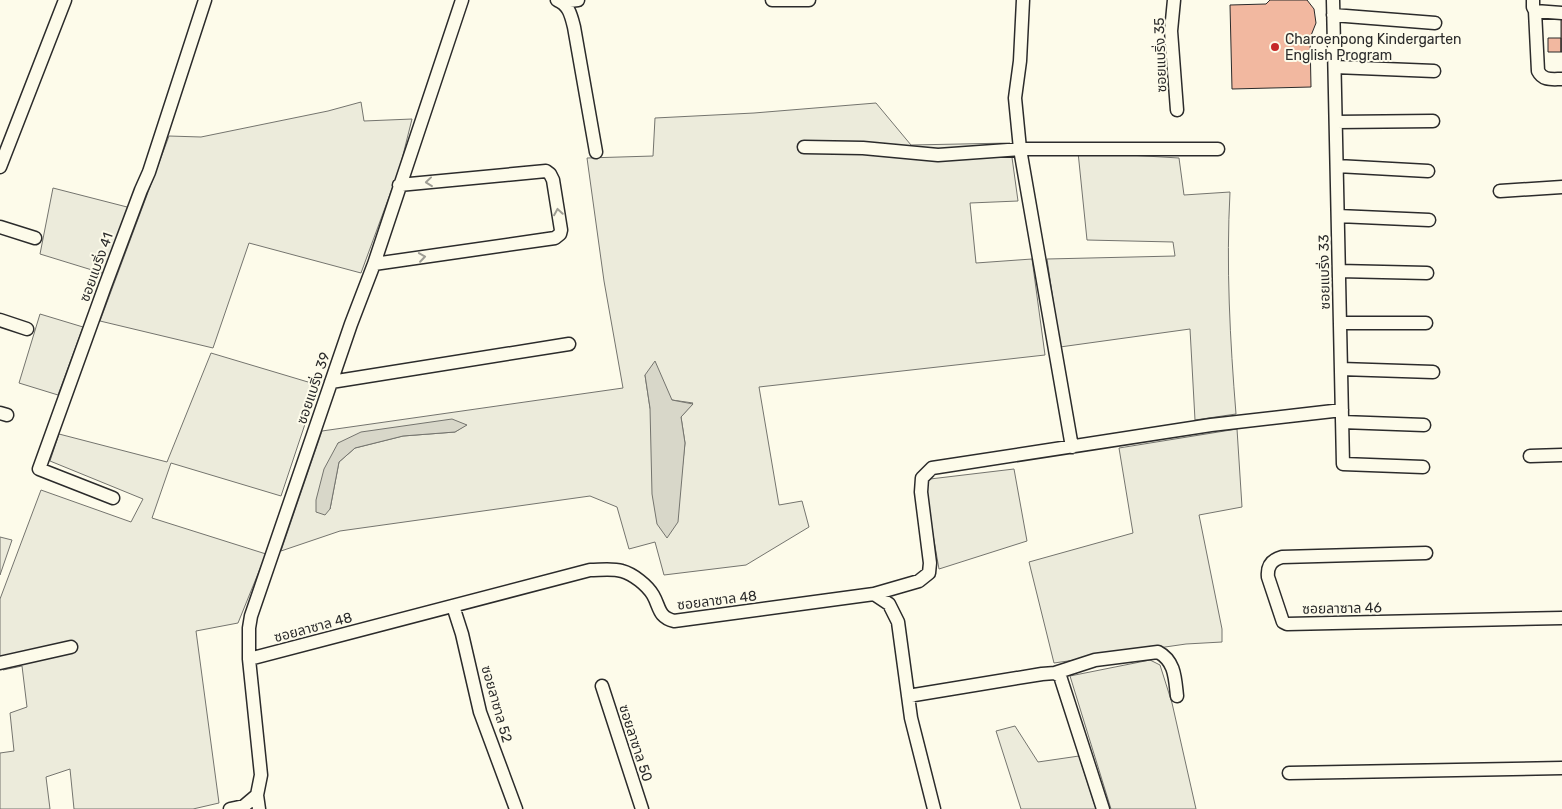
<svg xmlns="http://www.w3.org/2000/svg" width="1562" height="809" viewBox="0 0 1562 809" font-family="Rubik,'Noto Sans Thai',sans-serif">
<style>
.green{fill:#ecebdb;stroke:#74746e;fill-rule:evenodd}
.water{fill:#d8d7c9;stroke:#74746e}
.building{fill:#f2b8a0;stroke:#2b2b2b}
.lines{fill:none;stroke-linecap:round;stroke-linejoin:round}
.street-casing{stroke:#2b2b2b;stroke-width:15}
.street{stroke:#fdfbea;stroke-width:12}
.oneway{stroke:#9e9d94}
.poi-dot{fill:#c62828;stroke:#fdfbea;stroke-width:2}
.labels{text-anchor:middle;stroke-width:4;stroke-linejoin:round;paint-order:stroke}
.poi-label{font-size:14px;fill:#2b2b2b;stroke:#fdfbea;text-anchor:start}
.street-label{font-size:14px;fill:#2b2b2b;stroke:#fdfbea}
</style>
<rect width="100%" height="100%" fill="#fdfbea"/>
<path class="green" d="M361,102L364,121L412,119L400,167L361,273L249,243L213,348L100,321L169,136L201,137L328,111Z
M876,103L911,145L1010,143L1018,201L970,203L976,263L1032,259L1045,355L759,387L779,505L802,501L809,527L746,565L664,575L655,542L629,549L617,507L590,496L340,531L281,551L322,431L623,388L604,281L587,158L653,156L655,118L754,113ZM645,375L672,400L693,403L681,417L685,443L682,470L650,408ZM466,425L455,432L403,436L355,448L339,462L330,509L338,443Z
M1078,152L1179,158L1184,195L1230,192C1226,266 1230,340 1236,414L1195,420L1190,329L1060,347L1047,259L1175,256L1173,242L1087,240Z
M53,188L131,208L105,274L40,254Z
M40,314L83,327L58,395L19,383Z
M211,353L318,385L281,496L171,463L152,518L266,554L238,623L196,631L219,803L193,809H74L70,769L46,777L50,809H0V753L14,751L10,713L27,707L22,666L3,670L0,665V599L41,490L131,522L143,499L50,461L59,434L167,462Z
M1237,429L1242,507L1199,515L1222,629V642L1186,644L1054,663L1029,562L1133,533L1119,448Z
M1014,469L1027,541L939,569L925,489L930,479Z
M0,537L12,540L0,575Z
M1150,660L1160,665L1172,703L1196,809H1111L1070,676Z
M1015,726L1038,762L1079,756L1096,809H1021L996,731Z"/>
<path class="water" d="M655,361L672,400L693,404L681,417L685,443L678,522L667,538L657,524L652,494L650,408L645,375Z
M452,419L467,425L455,432L403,436L355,448L339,462L330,509L325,515L316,512V500L324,469L338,443L361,432Z"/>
<path class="building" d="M1270,0H1307L1314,9L1316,23L1310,38L1311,87L1232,89L1230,5L1266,4Z
M1561,19H1562V52H1561Z
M1548,38H1561V52H1548Z"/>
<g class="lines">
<g class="street-casing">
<path id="street" d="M557,0C569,5 571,15 574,27L596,152
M562,0L561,2L578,0
M772,0H809
M1023,0L1020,61L1015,98L1020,149L1072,447
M1174,0L1171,31L1177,110
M1333,0L1343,464L1423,467
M1533,0V7L1535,11L1562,13
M1535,11L1538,71C1543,81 1552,79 1562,79
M1333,15L1435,23
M1335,67L1434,71
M1336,122L1433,121
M804,147L863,148L938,155L1020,149H1218
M1337,166L1428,171
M0,167L65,0
M1500,191L1562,187
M1338,216L1429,220
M0,227L35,238
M374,264L555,238L560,234L561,230L553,180L550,174L546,171L399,185
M1339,271L1427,273
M0,320L27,329
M1340,323H1426
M1341,369L1433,372
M331,382L569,344
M0,413L7,415
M1342,422L1424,425
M1530,456L1562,455
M113,498L39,469L105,286L141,190L149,172L205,0
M1426,553L1282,557C1271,560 1267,567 1268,577L1283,622L1287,624L1562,618
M874,594L919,581L929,573L930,563L921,492L922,478L932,468L1211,425L1342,410
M453,606L462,634L480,712L516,809
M249,659L590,570C600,570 612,568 622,571C633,574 647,585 653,595C660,607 658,617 674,621L874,594L889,604L898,622L911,718L934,809
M0,663L71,647
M1055,673L1095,660L1158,652C1175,661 1175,678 1177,696
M602,686L642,809
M908,696L1042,674L1055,673L1060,676L1103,809
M1289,773L1562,768
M230,809L244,806L257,795
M259,809L257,795L261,775L249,659V628L251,616L351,324L374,264L462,0"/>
</g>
<use href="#street" class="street"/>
</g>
<defs><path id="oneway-chevron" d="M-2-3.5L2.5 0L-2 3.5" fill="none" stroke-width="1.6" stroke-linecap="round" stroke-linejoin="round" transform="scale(1.25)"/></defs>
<g class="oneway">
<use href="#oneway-chevron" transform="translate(429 182) rotate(174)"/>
<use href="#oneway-chevron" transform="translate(558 212) rotate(-99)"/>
<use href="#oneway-chevron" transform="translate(422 257) rotate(-8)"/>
</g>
<circle class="poi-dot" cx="1275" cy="47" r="5"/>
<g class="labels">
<g class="poi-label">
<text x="1285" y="44">Charoenpong Kindergarten<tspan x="1285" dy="16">English Program</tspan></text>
</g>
<g class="street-label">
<text transform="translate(1160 55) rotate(-92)" y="5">ซอยแบริ่ง 35</text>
<text transform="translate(96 267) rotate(-70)" y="5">ซอยแบริ่ง 41</text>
<text transform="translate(1324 272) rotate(-91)" y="5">ซอยแบริ่ง 33</text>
<text transform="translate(313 388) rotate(-71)" y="5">ซอยแบริ่ง 39</text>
<text transform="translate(717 600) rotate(-7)" y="5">ซอยลาซาล 48</text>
<text transform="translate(1342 608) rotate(-1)" y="5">ซอยลาซาล 46</text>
<text transform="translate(313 627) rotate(-15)" y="5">ซอยลาซาล 48</text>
<text transform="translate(497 704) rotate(74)" y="5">ซอยลาซาล 52</text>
<text transform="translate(636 743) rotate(72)" y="5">ซอยลาซาล 50</text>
</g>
</g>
</svg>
